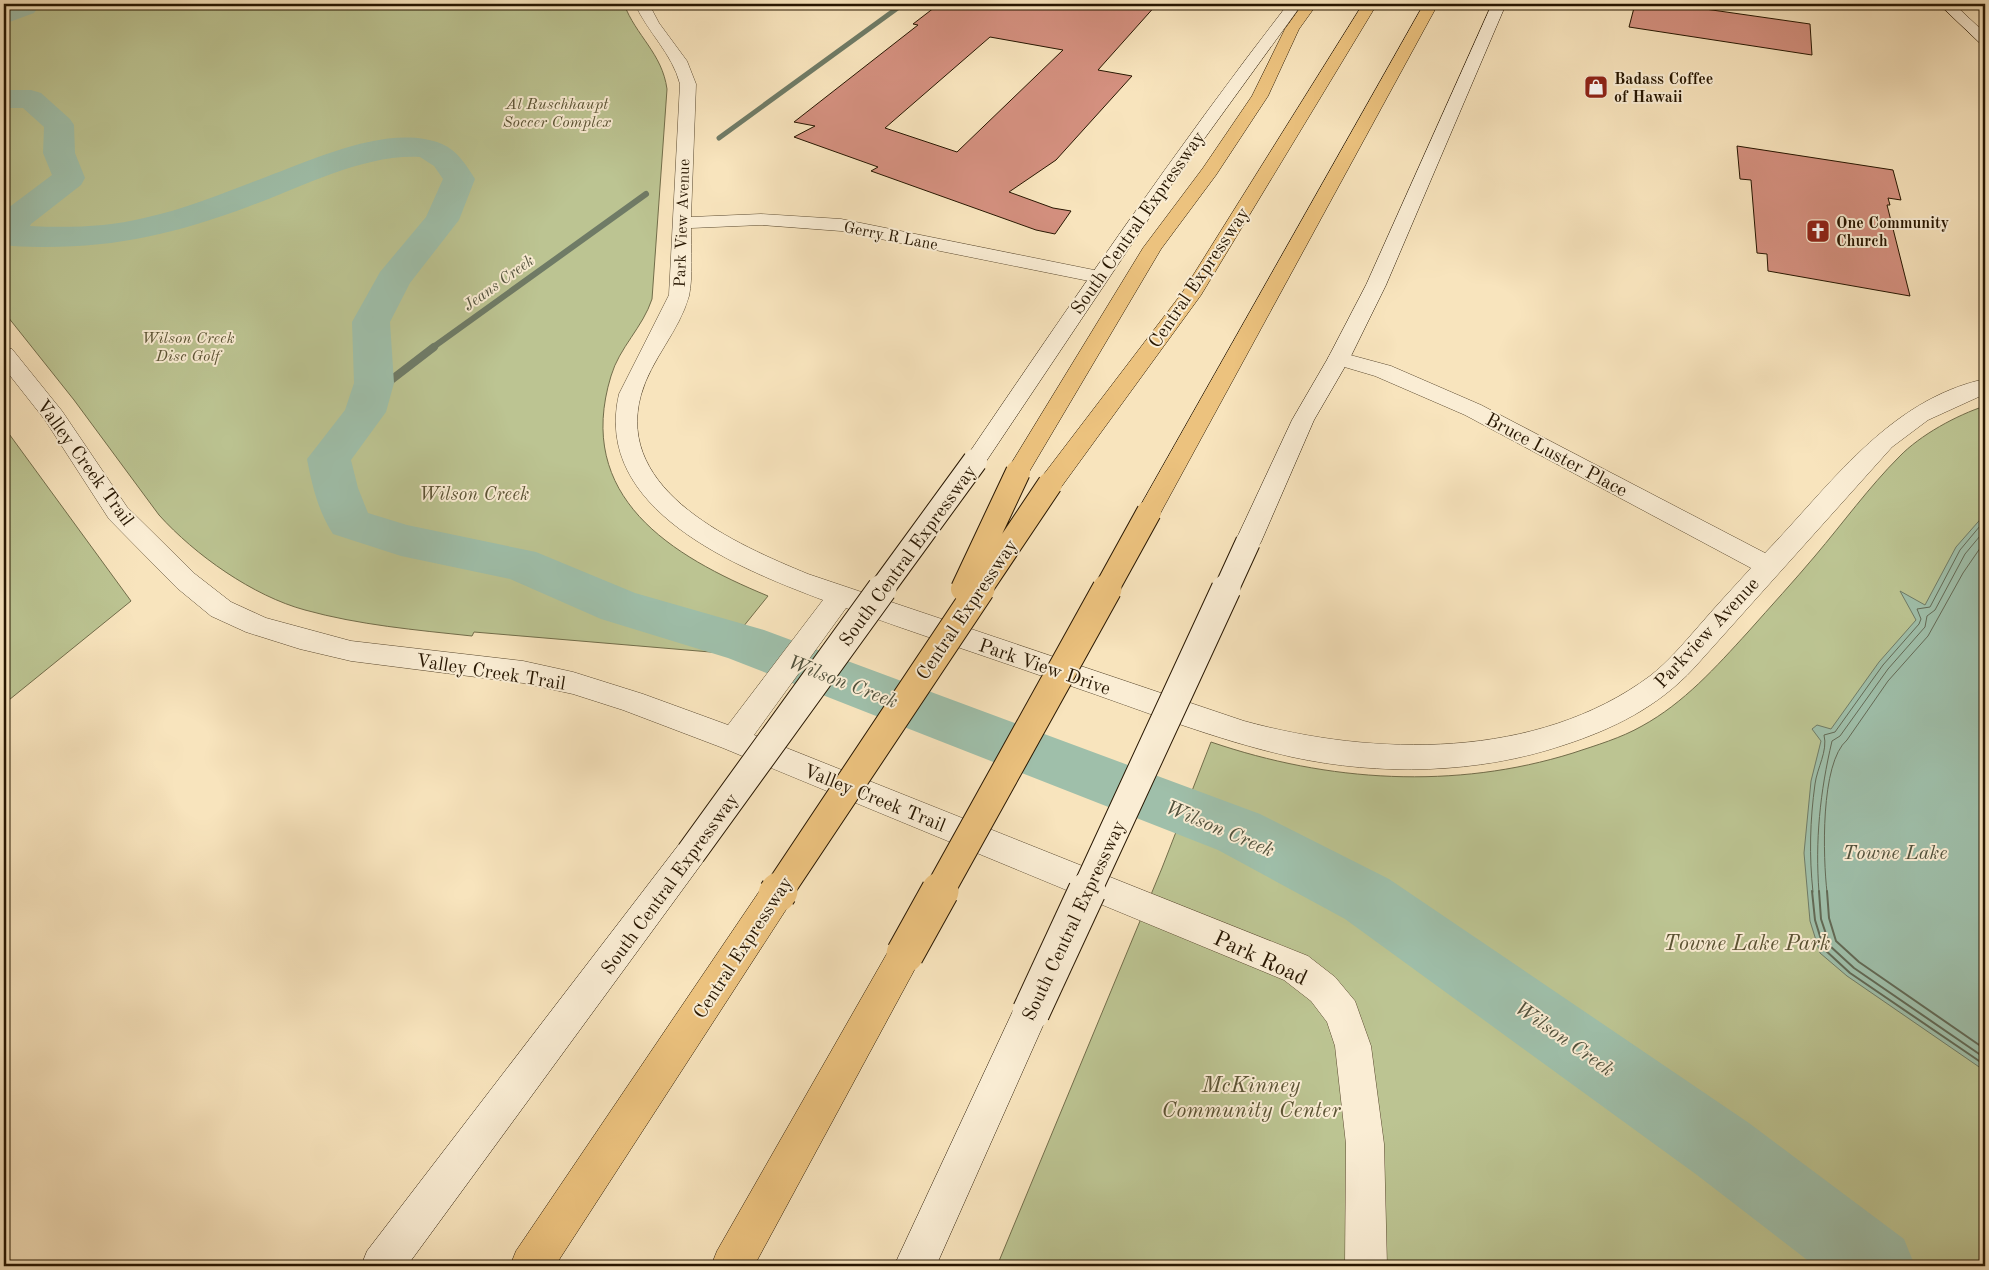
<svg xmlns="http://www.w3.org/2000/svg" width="1989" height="1270" viewBox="0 0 1989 1270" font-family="'Old Standard TT',serif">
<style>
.green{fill:#bcc492;stroke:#726d4a}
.water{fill:#9fbfaa;stroke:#6f7b66}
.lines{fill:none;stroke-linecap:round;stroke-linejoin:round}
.shore-far1{stroke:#636a56;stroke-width:1}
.shore{stroke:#636a56;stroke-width:2}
.stream-far2{stroke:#6f7b66;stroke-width:5}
.stream-far1{stroke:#6f7b66;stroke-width:6}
.stream{stroke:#6f7b66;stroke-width:8}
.river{fill:#9fbfaa;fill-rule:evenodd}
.building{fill:#d4907f;stroke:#271601;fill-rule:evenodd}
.minor-casing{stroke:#5b4a30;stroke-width:1}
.secondary-casing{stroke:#271601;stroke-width:1}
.motorway-casing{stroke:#271601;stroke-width:1}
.minor{fill:#faedd4;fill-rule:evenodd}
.secondary{fill:#faedd4;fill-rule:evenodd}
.motorway{fill:#ecc27e;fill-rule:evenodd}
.secondary-bridge-far2-casing{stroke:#271601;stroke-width:26;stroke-linecap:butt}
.secondary-bridge-far1-casing{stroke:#271601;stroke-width:31;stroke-linecap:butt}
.secondary-bridge-casing{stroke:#271601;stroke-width:39;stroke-linecap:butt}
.motorway-bridge-far2-casing{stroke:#271601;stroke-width:26;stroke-linecap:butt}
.motorway-bridge-far1-casing{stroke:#271601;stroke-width:31;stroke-linecap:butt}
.motorway-bridge-casing{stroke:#271601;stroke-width:39;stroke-linecap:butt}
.secondary-bridge-far2{stroke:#faedd4;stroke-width:24}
.secondary-bridge-far1{stroke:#faedd4;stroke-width:29}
.secondary-bridge{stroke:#faedd4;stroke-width:37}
.motorway-bridge-far2{stroke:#ecc27e;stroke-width:24}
.motorway-bridge-far1{stroke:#ecc27e;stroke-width:29}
.motorway-bridge{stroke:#ecc27e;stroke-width:37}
.labels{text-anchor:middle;stroke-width:4;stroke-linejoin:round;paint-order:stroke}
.far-poi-label{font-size:16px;font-weight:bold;fill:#271601;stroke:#faedd4;text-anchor:start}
.far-park-label{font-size:16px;font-style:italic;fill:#5b5334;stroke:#faedd4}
.far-street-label{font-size:16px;fill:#271601;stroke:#faedd4}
.far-water-label{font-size:16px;font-style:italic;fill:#51513c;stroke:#faedd4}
.street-label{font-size:19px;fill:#271601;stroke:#faedd4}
.park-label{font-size:19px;font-style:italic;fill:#5b5334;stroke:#faedd4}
.water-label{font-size:20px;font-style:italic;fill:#51513c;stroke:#faedd4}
.near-park-label{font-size:22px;font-style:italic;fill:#5b5334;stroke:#faedd4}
.near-street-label{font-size:22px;fill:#271601;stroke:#faedd4}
</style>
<rect width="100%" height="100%" fill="#f8e4bd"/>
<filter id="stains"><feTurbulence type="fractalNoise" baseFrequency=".004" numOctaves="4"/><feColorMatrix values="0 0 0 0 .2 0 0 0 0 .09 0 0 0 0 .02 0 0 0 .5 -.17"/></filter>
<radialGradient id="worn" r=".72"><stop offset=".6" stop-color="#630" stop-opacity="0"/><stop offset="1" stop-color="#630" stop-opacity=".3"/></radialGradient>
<path class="green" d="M4,4H624C636,36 662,53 667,89L652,299C643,327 619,348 611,376C574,497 671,556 768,596L722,653L474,632L472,636C416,630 359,625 305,610C253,596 195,555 159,515L74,400L4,312Z
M1985,406V1266H997L1162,868L1211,742C1328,782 1455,790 1573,753C1597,745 1621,738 1642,726C1684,703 1716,667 1748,632C1771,606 1794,581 1815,556C1843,523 1869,487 1899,457C1920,435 1957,415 1985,406Z
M4,427L131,601L4,704Z"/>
<path class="water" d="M1985,514V1071L1847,976L1820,953L1810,921L1804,853L1811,781L1821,741L1812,729L1817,725L1831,729L1879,662L1916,620L1900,591L1925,605L1956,547Z"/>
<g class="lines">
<path class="shore-far1" d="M1813,892C1809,856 1810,820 1815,784C1817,768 1828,751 1824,735L1835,732L1883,665L1919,624L1921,619L1917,609L1930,607L1960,550L1985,520
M1819,892C1815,841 1820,792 1832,741L1840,736L1888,669L1925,627L1927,616L1935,610L1965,554L1985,530
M1827,892C1823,858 1820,763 1847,740L1888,681L1928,636L1963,573L1985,541"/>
<path class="shore" d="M1812,891L1815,920L1824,949L1850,973L1985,1065
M1819,891L1821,919L1830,946L1854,968L1985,1058
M1827,891L1829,918L1836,941L1859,962L1985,1049"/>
<path class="stream-far2" d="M719,138L903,4"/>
<path class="stream-far1" d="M432,348L646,194"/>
<path class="stream" d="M369,397L434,347"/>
<path class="river" d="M13,4H41L34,13L4,24V7Z
M4,90H31L41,93L70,119L74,125L75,153L85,178L81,185L31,224L30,226C68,228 107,227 144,218C186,209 226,192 266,177C315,159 390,123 442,144C457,150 467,166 475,179L459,220L410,283L390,322L394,383L386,412L351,460L358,488L368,513L407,525L536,552L635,593L764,630L1260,814L1389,879L1749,1123L1904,1239L1915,1266H1815L1697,1175L1345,919L1218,850L728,658L601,619L510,579L401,556L333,534C318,511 312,485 307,459L345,410L354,383L352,322L380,272L426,217L443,179L434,166L420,157C363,154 303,187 250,206C167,237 101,251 12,246L4,244V211L52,175L43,153L44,127L23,108H4Z"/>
</g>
<path class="building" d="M939,4H1157L1098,70L1132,76L1056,160L1009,192L1053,208L1071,211L1055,234L1036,230L871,171L878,167L794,137L815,126L794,122L918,25L913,24ZM990,37L1063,50L957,152L885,128Z
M1635,4H1670L1810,24L1812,55L1629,27Z
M1737,146L1893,170L1901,200L1888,198L1890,205H1887L1910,296L1768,271L1767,254L1757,253L1751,180L1740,179Z"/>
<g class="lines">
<g class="minor-casing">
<path id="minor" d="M635,4H649L659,23L687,61L696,84L691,217L761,214L841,219L1099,271L1106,273L1109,277L1106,281L1099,283L841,231L761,225L691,228C691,248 693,277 689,296C679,332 651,359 641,395C614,492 738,545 808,574L1244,721C1375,757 1537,760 1650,676C1668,662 1683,644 1698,627C1715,607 1733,588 1751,568L1465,415L1375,376L1331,363L1328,358L1331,353L1339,352L1391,366L1481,405L1765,553C1830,486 1888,400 1985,379V394L1928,420L1892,447L1694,668C1658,707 1613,729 1564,745C1478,774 1380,776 1292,757C1215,740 1142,710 1068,685C994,659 920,635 846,608L754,735L1308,956L1335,977L1355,1001L1371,1046L1384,1144L1387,1266H1345L1346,1144L1335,1046L1327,1022L1311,1001L1284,980L723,748L623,710L573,694L523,683L351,661L300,649L246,632L211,616L177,588L109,519L45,420L4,368V348L12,349L62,411L127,507L195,574L231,602L266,618L351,641L523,661L573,672L643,694L728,725L823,600C738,568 592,510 619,394L669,295L680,84C672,53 648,33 635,4Z"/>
</g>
<g class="secondary-casing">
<path id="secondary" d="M1288,4H1302L1178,175L983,466L975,469L967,466L963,461L967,456C1071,303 1175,150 1288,4Z
M1492,4H1506L1386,285L1350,358L1314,420L1261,542L1257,548L1248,551L1239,548L1235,542L1292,420L1328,358L1366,285Z
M1939,4H1954L1985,33V44L1980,43Z
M691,839L702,843L707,853L702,863L407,1266H361L367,1251L680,843Z
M1031,995L1044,1000L1049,1012L936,1266H894L1018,1000Z"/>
</g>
<g class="motorway-casing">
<path id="motorway" d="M1303,4H1317L1299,29L1268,96L1216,175L1161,249L1026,477L1018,480L1010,477L1006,472L1143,248L1203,168L1252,96L1285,29Z
M1363,4H1377L1201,295L1059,490L1050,492L1041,490L1038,484L1041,478L1182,293Z
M1424,4H1438L1161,512L1158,518L1149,520L1140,518L1137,512Z
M777,879L789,883L794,894L789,905L555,1266H510L516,1251L765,883Z
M905,938L917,943L922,954L917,965L754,1266H711L717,1251L893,943Z"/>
</g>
<use href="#minor" class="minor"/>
<use href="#secondary" class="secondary"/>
<use href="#motorway" class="motorway"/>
<g class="secondary-bridge-far2-casing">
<path id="secondary-bridge-far2" d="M881,590L975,461
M1226,590L1248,542"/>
</g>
<g class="secondary-bridge-far1-casing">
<path id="secondary-bridge-far1" d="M691,853L882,589
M1086,892L1226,589"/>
</g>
<g class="secondary-bridge-casing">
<path id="secondary-bridge" d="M1031,1012L1087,891"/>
</g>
<g class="motorway-bridge-far2-casing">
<path id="motorway-bridge-far2" d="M963,589L1018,472
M979,590L1050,484
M1106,590L1149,512"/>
</g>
<g class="motorway-bridge-far1-casing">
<path id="motorway-bridge-far1" d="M778,892L980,589
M939,892L1107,589"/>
</g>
<g class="motorway-bridge-casing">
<path id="motorway-bridge" d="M777,894L779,891
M905,954L940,891"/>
</g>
<use href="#secondary-bridge-far2" class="secondary-bridge-far2"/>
<use href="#secondary-bridge-far1" class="secondary-bridge-far1"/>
<use href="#secondary-bridge" class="secondary-bridge"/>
<use href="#motorway-bridge-far2" class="motorway-bridge-far2"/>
<use href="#motorway-bridge-far1" class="motorway-bridge-far1"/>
<use href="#motorway-bridge" class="motorway-bridge"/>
</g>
<defs>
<g id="shop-square" transform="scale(1.25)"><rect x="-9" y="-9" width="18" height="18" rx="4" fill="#8f2418" stroke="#faedd4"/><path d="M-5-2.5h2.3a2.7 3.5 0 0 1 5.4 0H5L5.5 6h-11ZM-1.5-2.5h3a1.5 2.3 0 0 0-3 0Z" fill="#fff"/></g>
<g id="church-square" transform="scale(1.25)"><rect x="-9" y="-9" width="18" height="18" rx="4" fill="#8f2418" stroke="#faedd4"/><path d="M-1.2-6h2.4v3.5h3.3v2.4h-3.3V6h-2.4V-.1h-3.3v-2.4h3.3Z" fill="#fff"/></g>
</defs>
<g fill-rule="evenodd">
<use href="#shop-square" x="1596" y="87"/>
<use href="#church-square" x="1818" y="231"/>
</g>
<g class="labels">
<g class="far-poi-label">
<text x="1614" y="84">Badass Coffee<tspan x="1614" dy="18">of Hawaii</tspan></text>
<text x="1836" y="228">One Community<tspan x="1836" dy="18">Church</tspan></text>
</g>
<g class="far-park-label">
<text x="557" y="109">Al Ruschhaupt<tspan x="557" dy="18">Soccer Complex</tspan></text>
<text x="188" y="343">Wilson Creek<tspan x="188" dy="18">Disc Golf</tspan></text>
</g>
<g class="far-street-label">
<text transform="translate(681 223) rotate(-88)" y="6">Park View Avenue</text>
<text transform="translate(891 235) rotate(11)" y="6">Gerry R Lane</text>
</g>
<g class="far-water-label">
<text transform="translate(498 282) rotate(-36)" y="6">Jeans Creek</text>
</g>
<g class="street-label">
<text transform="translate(1137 222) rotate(-55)" y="7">South Central Expressway</text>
<text transform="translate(1198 277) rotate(-56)" y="7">Central Expressway</text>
<text transform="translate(1557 454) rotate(28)" y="7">Bruce Luster Place</text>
<text transform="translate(86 462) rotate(54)" y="7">Valley Creek Trail</text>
<text transform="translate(907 555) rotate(-54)" y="7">South Central Expressway</text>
<text transform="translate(966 609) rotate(-56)" y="7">Central Expressway</text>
<text transform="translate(1706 632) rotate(-47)" y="7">Parkview Avenue</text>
<text transform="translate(1045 666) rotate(19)" y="7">Park View Drive</text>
<text transform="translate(491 671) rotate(9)" y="7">Valley Creek Trail</text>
<text transform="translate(875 797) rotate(22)" y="7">Valley Creek Trail</text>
<text transform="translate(669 883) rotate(-54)" y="7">South Central Expressway</text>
<text transform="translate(1073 920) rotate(-65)" y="7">South Central Expressway</text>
<text transform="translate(742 947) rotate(-57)" y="7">Central Expressway</text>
</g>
<g class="park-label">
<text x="474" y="500">Wilson Creek</text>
</g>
<g class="water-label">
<text transform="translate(843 681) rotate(21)" y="7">Wilson Creek</text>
<text transform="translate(1220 828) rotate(23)" y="7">Wilson Creek</text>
<text x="1895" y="859">Towne Lake</text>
<text transform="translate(1565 1038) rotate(35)" y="7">Wilson Creek</text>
</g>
<g class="near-park-label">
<text x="1747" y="950">Towne Lake Park</text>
<text x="1251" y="1092">McKinney<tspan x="1251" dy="25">Community Center</tspan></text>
</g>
<g class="near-street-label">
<text transform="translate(1261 957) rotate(25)" y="8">Park Road</text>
</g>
</g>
<rect width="1989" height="1270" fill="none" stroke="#f8e4bd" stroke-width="20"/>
<rect x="5" y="5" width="1979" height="1260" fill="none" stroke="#271601" stroke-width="2.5"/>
<rect x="10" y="10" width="1969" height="1250" fill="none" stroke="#271601"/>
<rect width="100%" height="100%" filter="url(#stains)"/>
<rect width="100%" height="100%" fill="url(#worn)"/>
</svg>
